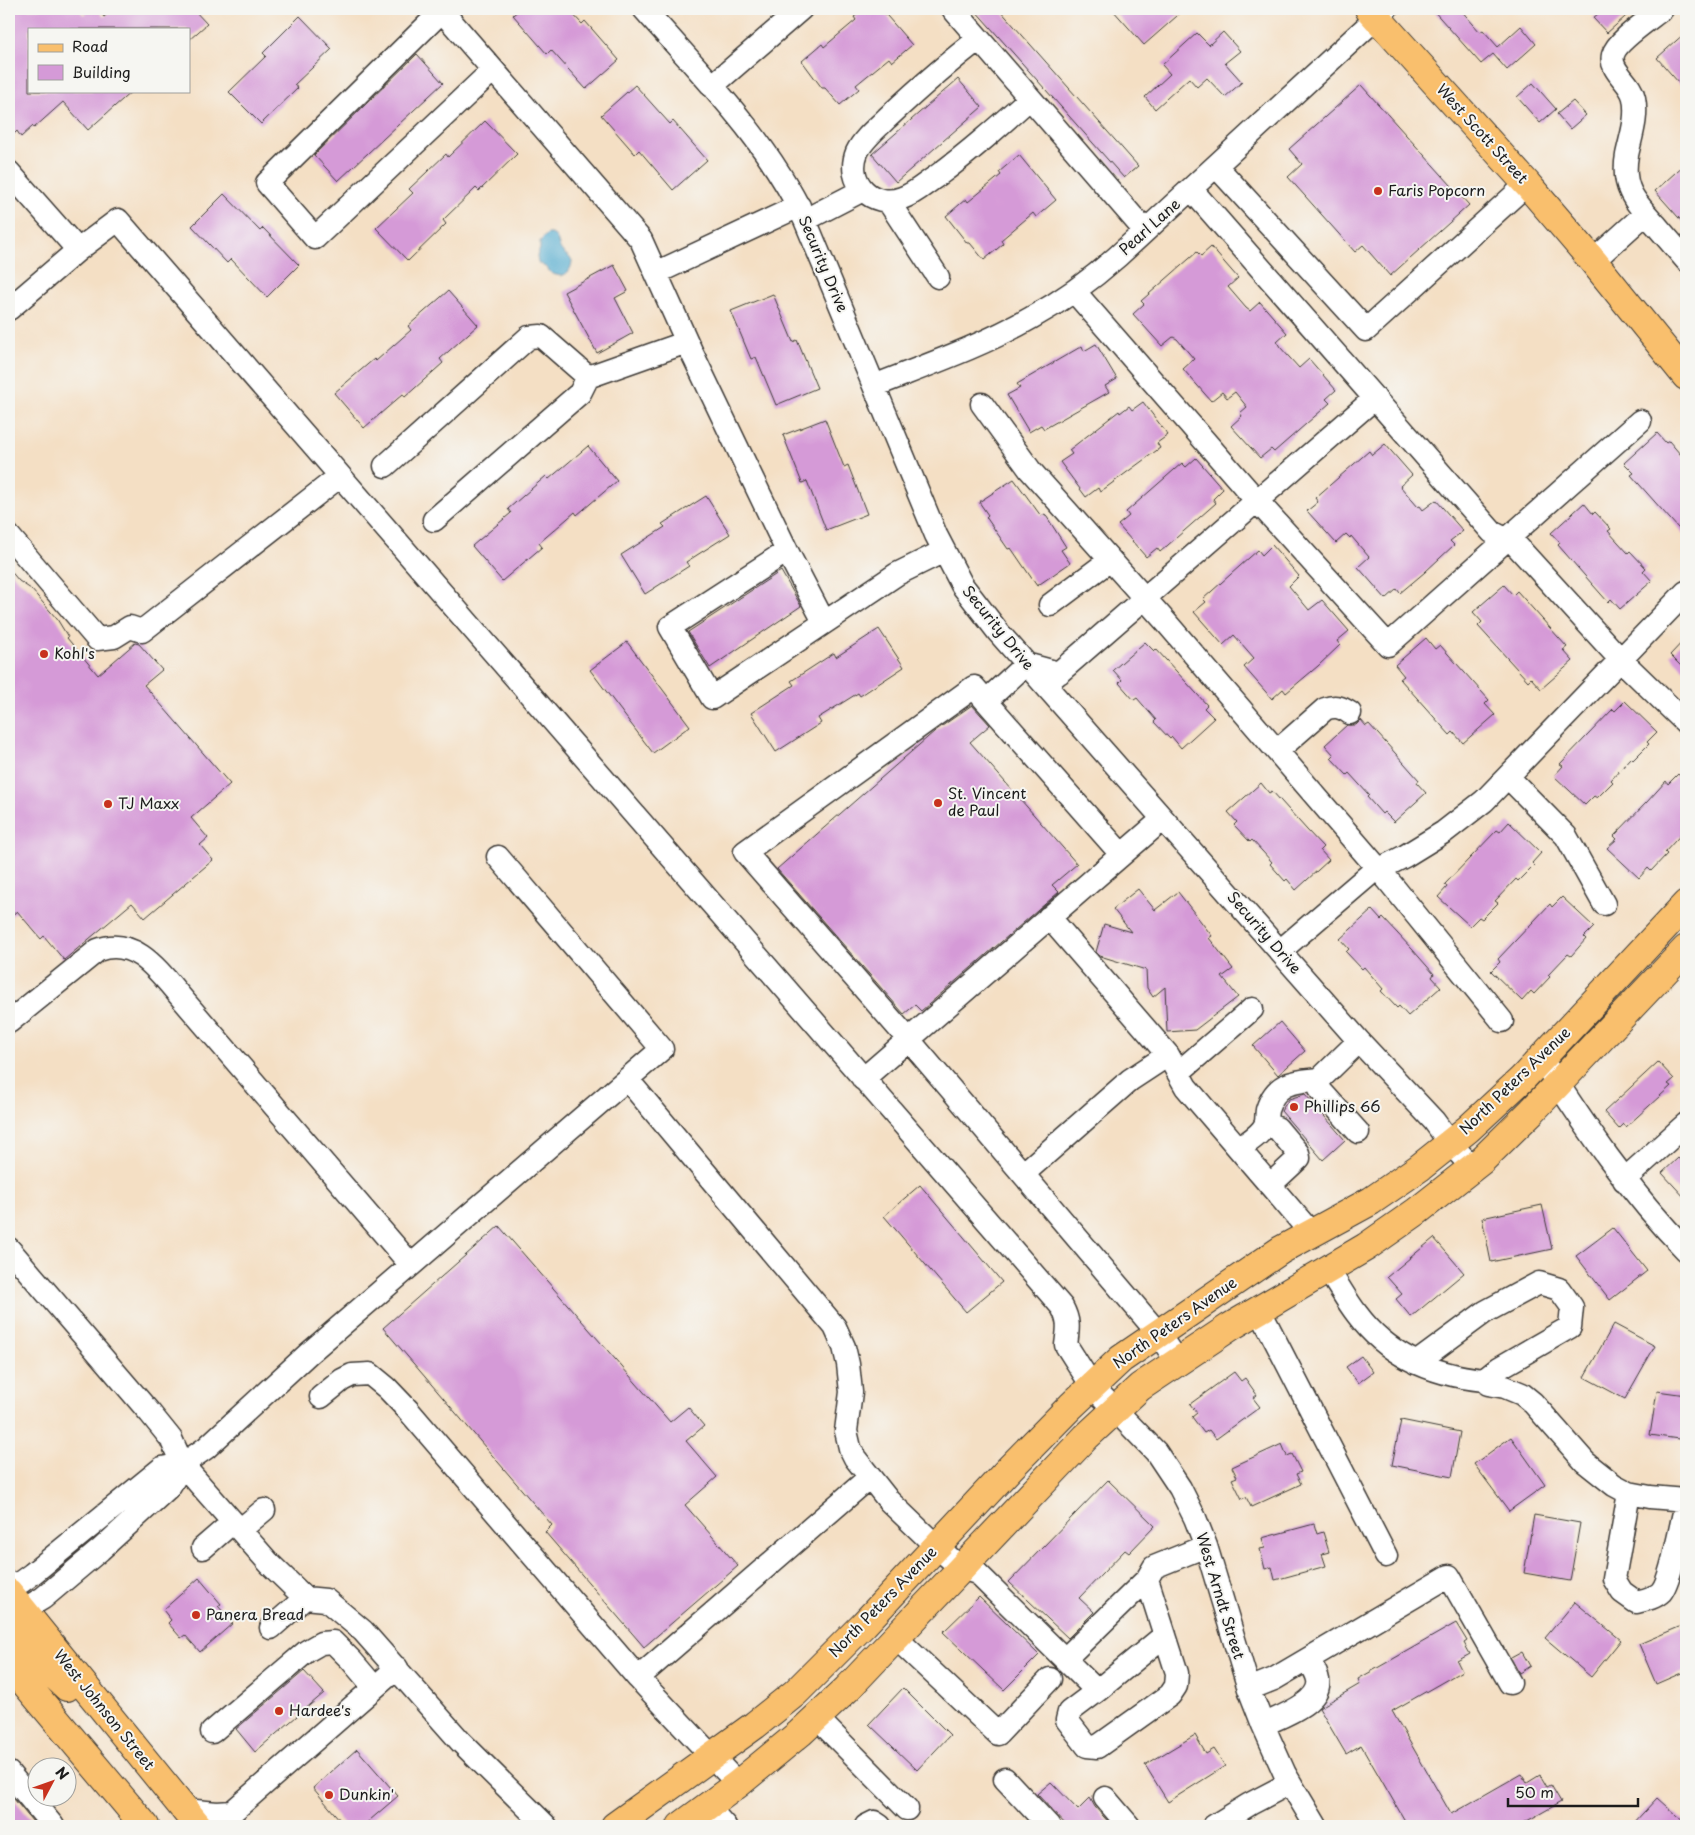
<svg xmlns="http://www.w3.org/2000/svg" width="1695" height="1835" viewBox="0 0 1695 1835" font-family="'Playpen Sans',sans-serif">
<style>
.water{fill:#52abcf;stroke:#376476}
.building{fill:#d59ad7}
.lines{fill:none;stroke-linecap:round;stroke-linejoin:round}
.minor-casing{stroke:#3c3935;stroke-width:25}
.major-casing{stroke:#3c3935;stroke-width:30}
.minor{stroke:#fff;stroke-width:22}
.major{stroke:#f9bf6d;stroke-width:28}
.poi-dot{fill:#c8321e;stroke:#f6f6f2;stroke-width:2}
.labels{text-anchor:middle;stroke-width:4;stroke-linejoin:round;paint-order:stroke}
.street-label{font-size:15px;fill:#1c1c1c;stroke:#f6f6f2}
.poi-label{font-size:15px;fill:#1c1c1c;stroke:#f6f6f2;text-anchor:start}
</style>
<rect width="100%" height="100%" fill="#f6f6f2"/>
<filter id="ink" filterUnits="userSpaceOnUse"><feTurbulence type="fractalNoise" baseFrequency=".02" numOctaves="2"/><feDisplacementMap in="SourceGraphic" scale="10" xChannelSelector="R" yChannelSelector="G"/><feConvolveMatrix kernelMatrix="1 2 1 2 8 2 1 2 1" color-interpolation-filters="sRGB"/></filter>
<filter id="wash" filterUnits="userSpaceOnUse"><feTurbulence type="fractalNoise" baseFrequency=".0096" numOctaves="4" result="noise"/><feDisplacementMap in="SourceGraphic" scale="20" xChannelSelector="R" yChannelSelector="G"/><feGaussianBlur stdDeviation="1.12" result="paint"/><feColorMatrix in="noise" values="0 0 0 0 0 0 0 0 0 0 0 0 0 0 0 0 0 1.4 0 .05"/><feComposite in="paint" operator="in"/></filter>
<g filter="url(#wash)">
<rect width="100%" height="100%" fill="#f4dfc4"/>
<path class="water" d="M547,234C560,233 556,244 562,251C565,255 569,256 572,260C572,268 568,274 561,276L552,274L547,268L538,263L537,256L540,249V241Z"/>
<g id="blocks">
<path class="building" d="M9,9H78L84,15L92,9H97L104,17L113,9H193L207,24L189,40V29H29V91H132L88,130L63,102L34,128L33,126L21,137L17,131L9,139Z
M520,9H568L582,24L585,21L619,60L586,89L551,50L547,54L513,15Z
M864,9H881L912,45L892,62L889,58L856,85L859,89L840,105L825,88H822L802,61L822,44L824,47L856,20L854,17Z
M974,9H999L1138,166L1124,178Z
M1112,9H1185L1144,45Z
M1432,9H1460L1480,32L1483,30L1498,47L1521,26L1536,44L1507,70L1493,54L1481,64Z
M1604,9H1634L1607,33L1593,18Z
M300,16L332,49L294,85L298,88L261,124L229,92L266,56L263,53Z
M1223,32L1240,51L1225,63L1242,82L1225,97L1207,78L1197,87L1189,78L1155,109L1145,97L1170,74L1162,65L1197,33L1209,45Z
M1686,32V91L1657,58Z
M417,54L443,83L338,181L314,155Z
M958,79L982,107L896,182L872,154Z
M1533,83L1556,109L1540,123L1517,97Z
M635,85L670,124L673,121L707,160L673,190L639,150L635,154L601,115Z
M1361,85L1469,205L1390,276L1363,245L1355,252L1288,177L1302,164L1289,149Z
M1573,101L1586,115L1570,129L1557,114Z
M485,121L517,154L479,191L476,188L443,220L446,224L408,261L376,228L413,193L409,189L446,154L448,157Z
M1019,155L1056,200L1036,217L1033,213L1001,240L1003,244L984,260L970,243H967L946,216L966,199L968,202L1001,175L999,172Z
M1686,163V226L1655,191Z
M224,194L260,231L263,228L299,265L267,297L231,259L227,263L192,226Z
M1211,247L1238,278L1228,287L1246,308L1250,311L1260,302L1287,333L1277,342L1280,347L1299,368L1309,359L1336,390L1326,399L1330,403L1274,452L1271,449L1260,458L1231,426L1242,416L1240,413L1247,407L1235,392L1227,398L1222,392L1211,401L1183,369L1194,359L1177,339L1173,337L1162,346L1133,314L1144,304L1141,301L1197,252L1201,256Z
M614,265L628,291L615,298L633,333L597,353L564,292Z
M448,291L478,325L440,359L443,363L405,397L403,394L364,428L334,393L374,359L376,361L411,330L408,326Z
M773,294L793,342L797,340L817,388L776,405L756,357L751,359L731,311Z
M1096,344L1117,379L1105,386L1109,392L1044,429L1041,425L1029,432L1007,395L1020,388L1017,384L1082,346L1084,351Z
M1143,402L1168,435L1157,443L1160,448L1100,492L1098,488L1086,497L1060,462L1072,454L1069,450L1119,411L1120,413L1129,406L1132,410Z
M825,419L844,467L848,465L867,514L826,530L807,481L802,483L783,435Z
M1657,433L1666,443L1669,441L1686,461V537L1631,475L1634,473L1624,463Z
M1385,444L1412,475L1400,486L1418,507L1420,506L1423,510L1436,500L1463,531L1450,541L1454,545L1425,572L1400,593L1397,589L1386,599L1358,567L1369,557L1351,536L1350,538L1346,534L1336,543L1307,511L1318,502L1315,498L1369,451L1372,455Z
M588,446L617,481L577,515L575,512L539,543L542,547L502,581L472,546L511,513L508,509L546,476L549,479Z
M1196,458L1223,489L1213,499L1216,503L1160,552L1157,548L1146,557L1118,525L1129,516L1126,512L1182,463L1186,467Z
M1014,479L1041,516L1045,514L1066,547L1061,550L1070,563L1037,586L1011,548L1008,549L986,517L988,515L979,502Z
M706,496L730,534L686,562L689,566L645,594L621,555L665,527L662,524Z
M1584,503L1593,514L1595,512L1611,529L1608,531L1628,553L1630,551L1646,568L1643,571L1652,581L1620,609L1611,599L1608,602L1585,576L1558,545L1560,543L1551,533Z
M1272,545L1299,576L1289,586L1309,610L1322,600L1349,631L1337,641L1340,645L1318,666L1286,693L1283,689L1272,699L1244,667L1254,658L1234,635L1223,645L1194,612L1206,602L1203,599L1258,550L1262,555Z
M9,569L19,581L31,589L57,619L68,637L67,638L98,675L135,643L139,644L162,670L144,685L230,784L191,818L208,838L200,845L213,860L145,918L132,903L64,960L44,936L41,939L17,911L9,918Z
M781,571L801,606L710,668L688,632Z
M1504,585L1513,595L1517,591L1567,647L1563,650L1573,661L1541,689L1531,678L1528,681L1478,626L1482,622L1473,612Z
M879,629L904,667L860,696L858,693L818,718L821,723L776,752L751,713L794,685L791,681L834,653L836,657Z
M1426,638L1435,649L1440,645L1489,700L1485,704L1495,715L1463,743L1453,732L1450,735L1400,679L1404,676L1395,665Z
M1686,638V671L1670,655Z
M627,642L690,726L653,753L590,670Z
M1145,642L1154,651L1156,649L1207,705L1204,708L1214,718L1181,748L1172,737L1170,739L1154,722L1156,720L1137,698L1134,700L1119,683L1122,680L1113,670Z
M1625,701L1657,732L1647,742L1649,744L1633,760L1631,758L1611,780L1613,782L1597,798L1594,796L1585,805L1554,776L1563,766L1560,764L1613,709L1615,711Z
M972,705L990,725L970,742L1077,864L1052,885L1059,892L921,1011L915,1005L904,1014L777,869L935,731Z
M1361,720L1366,726L1369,724L1404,763L1419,780L1417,783L1426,793L1394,822L1384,812L1382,814L1367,797L1369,795L1349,773L1347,775L1331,758L1334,755L1325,745L1347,725H1356Z
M1678,774L1686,782V829L1665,852L1667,854L1651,871L1648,868L1639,878L1607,848L1617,839L1614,836L1647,802L1666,781L1668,784Z
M1261,783L1269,793L1272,791L1307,830L1323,847L1320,850L1329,860L1296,890L1287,879L1285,881L1270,864L1272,862L1252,840L1250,842L1234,825L1237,822L1228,812Z
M1509,822L1541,853L1532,863L1534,865L1518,881L1516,879L1495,901L1498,903L1482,919L1479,917L1470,926L1438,897L1447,887L1445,884L1497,830L1500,832Z
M1138,889L1155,910L1178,892L1212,936L1209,938L1233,969L1222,977L1238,997L1195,1030L1167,1032L1165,987L1153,997L1147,988L1146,970L1100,956L1096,952L1104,924L1131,932L1113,909Z
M1562,897L1594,927L1584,937L1586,939L1571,956L1568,954L1548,975L1550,977L1534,994L1531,991L1522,1001L1491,971L1500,962L1498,959L1550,904L1552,907Z
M1372,910L1381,920L1383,918L1412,949L1434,974L1432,977L1441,987L1408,1016L1399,1006L1397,1008L1381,991L1383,989L1364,967L1362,969L1346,952L1349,949L1340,939Z
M1280,1022L1305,1051L1278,1075L1253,1046Z
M1658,1062L1674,1079L1668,1084L1671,1086L1626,1127L1624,1124L1619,1129L1604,1112Z
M1305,1094L1345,1140L1323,1160L1281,1111L1289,1099Z
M1678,1158L1686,1166V1199L1662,1173Z
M920,1185L1002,1282L966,1312L884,1216Z
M1542,1205L1552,1249L1491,1262L1482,1218Z
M499,1226L670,1422L688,1407L704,1426L686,1441L717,1477L685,1505L738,1566L644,1647L545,1532L552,1525L383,1328Z
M1613,1228L1647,1271L1610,1300L1576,1256Z
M1434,1238L1464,1273L1411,1317L1396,1299L1402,1294L1387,1277Z
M1614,1324L1655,1346L1625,1399L1584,1377Z
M1361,1356L1373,1372L1358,1383L1346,1367Z
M1234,1372L1241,1381L1245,1378L1257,1395L1253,1398L1260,1407L1216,1439L1209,1430L1204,1433L1192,1417L1197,1413L1190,1404Z
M1657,1391L1686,1395V1440L1650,1435Z
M1401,1420L1460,1432L1452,1477L1392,1465Z
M1511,1437L1545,1485L1509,1511L1474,1464Z
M1282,1444L1287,1456L1292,1454L1301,1472L1296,1474L1301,1484L1251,1507L1246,1497L1242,1499L1232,1479L1237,1477L1232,1467Z
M1108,1480L1155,1526L1129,1553L1125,1550L1079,1598L1094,1612L1068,1638L1009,1582Z
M1534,1515L1580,1523L1570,1581L1524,1573Z
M1314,1524L1317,1534L1323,1532L1329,1552L1322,1554L1326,1566L1275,1580L1272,1567L1265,1569L1260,1549L1265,1548L1262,1538Z
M199,1578L221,1604L218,1606L233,1623L200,1652L185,1635L181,1638L168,1623L171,1620L163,1610Z
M979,1597L1039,1655L1004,1690L943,1632Z
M1575,1602L1621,1640L1591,1677L1545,1638Z
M1456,1623L1467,1641L1464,1643L1470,1654L1457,1661L1462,1671L1392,1711L1451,1814L1521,1774L1527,1783L1540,1775L1547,1787L1551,1785L1561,1802L1518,1826H1408L1361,1745L1346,1754L1319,1708L1360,1684L1358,1679Z
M1686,1624V1671L1656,1684L1639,1644Z
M1522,1652L1530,1666L1519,1673L1511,1658Z
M304,1671L324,1693L255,1752L236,1729Z
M903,1688L950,1735L917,1770L869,1724Z
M1195,1735L1206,1754L1214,1749L1225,1766L1168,1802L1145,1765Z
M357,1749L398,1796L363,1826H345L313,1788Z
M1051,1782L1078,1810L1090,1798L1095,1807L1112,1826H1067L1037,1794Z
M9,1793L33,1822L28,1826H9Z
M1657,1798L1686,1824V1826H1631Z"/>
</g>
</g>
<g filter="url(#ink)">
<use href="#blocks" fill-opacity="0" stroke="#3c3935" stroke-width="1"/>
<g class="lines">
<g class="minor-casing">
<path id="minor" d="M444,9L267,183L315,238L493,70
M644,9C703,76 767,139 805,220L936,535L962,585L999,633L1359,1041L1434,1121L1450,1143L1473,1168
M953,9L1145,231
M1662,9C1650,19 1616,41 1613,55C1609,71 1631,82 1634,98C1638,118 1631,136 1627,155C1621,188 1635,202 1656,225C1666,237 1676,248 1686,260
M442,11L641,240L692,353L787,551L824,622
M979,39C947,63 917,90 887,118C877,128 863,139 857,152C845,182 872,209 902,198C915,194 926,183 937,176C970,152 1000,125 1030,98
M712,86L801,9
M1216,166L1366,330L1527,184
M9,172L78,250
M1191,189L1492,532L1515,544L1620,659L1686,723
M888,201L938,277
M805,220L863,190
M1593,261L1645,214
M656,273L799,206
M1074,291L1257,501L1388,645L1640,421
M9,309L78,250L118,220L1062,1307C1070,1322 1068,1329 1066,1345L1092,1386L1156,1452L1180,1488L1195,1518L1206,1546L1249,1689L1263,1725L1285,1774L1316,1826
M588,377L687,342
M874,386C927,365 982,346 1031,318C1062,301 1091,280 1118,256L1386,9
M982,404L1030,470L1165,621L1387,879L1502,1021
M385,466L529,337L541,336L588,377L580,393L434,520
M9,536L97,639L114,637L130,627L142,631L340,476
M787,551L670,627L712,698L897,574L944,551
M1050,605L1110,560
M1059,673L1026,664L986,701L974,687L745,852L909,1040L1158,1333L1177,1362
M1047,683L1375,398
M986,701L1121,854
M1277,751L1325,709C1335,705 1341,707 1350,713
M1508,777L1566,836L1604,904
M1049,917L1168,1055L1186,1087L1311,1233
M1280,951L1370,874L1405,856L1444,832L1484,801L1686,592
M9,1022L98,950C137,935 162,976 185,1002L411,1265
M1541,1058C1585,1126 1629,1192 1686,1250
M1178,1073L1252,1009
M627,1079L835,1327L844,1347L848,1364L851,1392L846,1431L850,1448L855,1458L889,1501L936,1546L961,1568L977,1573L1097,1691L1069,1712L1067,1720L1087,1746L1097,1747L1170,1695L1176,1686L1177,1673L1147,1579L1154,1567L1206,1546
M863,1079L1163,819
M1266,1124L1277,1128L1298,1153L1299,1158L1270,1185
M1358,1132L1321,1091L1319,1086L1320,1079L1359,1041
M1239,1149C1247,1142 1261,1135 1265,1125C1267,1121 1266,1115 1267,1110C1276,1081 1294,1082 1320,1079
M1023,1174L1130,1080L1168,1055
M1624,1180L1686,1124
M9,1249L150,1413L171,1439L181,1461L188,1471L269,1563L305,1598L326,1600L363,1631L461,1742L546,1826
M1327,1269C1338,1284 1346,1300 1357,1314C1388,1356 1433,1375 1484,1380
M1259,1309L1386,1556
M1416,1363L1485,1312L1539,1283L1559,1289L1572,1307L1570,1327L1499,1368L1484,1380L1488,1384L1505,1387L1522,1394L1533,1403L1585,1462L1614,1485L1629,1493L1650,1497L1686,1500
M321,1397L342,1380L352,1375L370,1374L387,1388L408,1410L638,1678L738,1784
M1629,1493L1614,1579L1622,1592L1636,1602C1644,1600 1655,1598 1661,1592C1671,1581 1682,1520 1686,1503
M240,1530L264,1510
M203,1548L233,1522
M9,1585L21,1582L32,1574L162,1468L183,1464
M21,1608L33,1604L43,1598L100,1550L169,1487L183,1464L206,1448L308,1354L662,1049L498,857
M271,1628L305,1598
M896,1638L998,1734L1050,1679
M1065,1659L1147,1579
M638,1678L870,1477
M1249,1689L1274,1679L1449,1576L1510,1683
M1097,1691L1165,1635
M816,1717L907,1809
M1263,1725C1279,1717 1322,1703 1318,1680C1317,1673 1312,1666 1308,1659
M212,1732L307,1651L321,1643L333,1642L351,1660L374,1687
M9,1773L53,1826
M1005,1779L1049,1826
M1105,1798L1129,1826
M708,1807L725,1826
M185,1810L217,1813L232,1812
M227,1826L232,1812L397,1668
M866,1826L874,1822L880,1826
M1214,1826L1250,1804L1290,1783"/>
</g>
<g class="major-casing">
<path id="major" d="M1369,9L1527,184L1593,261L1686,376
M9,1593L198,1826
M9,1633L67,1687
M9,1664L145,1826
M615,1826L755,1725L795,1693L864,1624L1010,1468L1071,1406L1121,1359L1281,1250L1371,1201L1419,1168L1468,1129L1522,1079L1686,904
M681,1826L738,1784L800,1733L847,1689L1086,1437L1140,1387L1230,1327L1366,1247L1416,1212L1481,1161L1532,1111L1686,949"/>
</g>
<use href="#minor" class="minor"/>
<use href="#major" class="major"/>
</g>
</g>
<g class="poi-dot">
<circle cx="1378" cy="191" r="5"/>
<circle cx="44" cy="654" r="5"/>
<circle cx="938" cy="803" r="5"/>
<circle cx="108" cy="804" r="5"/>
<circle cx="1294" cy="1107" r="5"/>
<circle cx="196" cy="1615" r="5"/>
<circle cx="279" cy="1711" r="5"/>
<circle cx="329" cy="1795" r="5"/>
</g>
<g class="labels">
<g class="street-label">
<text transform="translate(1482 134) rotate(48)" y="5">West Scott Street</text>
<text transform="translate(1150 227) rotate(-42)" y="5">Pearl Lane</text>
<text transform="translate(823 264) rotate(67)" y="5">Security Drive</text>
<text transform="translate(998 628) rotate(51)" y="5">Security Drive</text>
<text transform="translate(1264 933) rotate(49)" y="5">Security Drive</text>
<text transform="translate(1515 1081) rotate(-44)" y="5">North Peters Avenue</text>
<text transform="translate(1175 1323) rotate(-35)" y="5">North Peters Avenue</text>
<text transform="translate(1220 1596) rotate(73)" y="5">West Arndt Street</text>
<text transform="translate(883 1602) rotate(-46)" y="5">North Peters Avenue</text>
<text transform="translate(104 1710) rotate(51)" y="5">West Johnson Street</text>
</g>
<g class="poi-label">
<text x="1388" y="196">Faris Popcorn</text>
<text x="54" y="659">Kohl's</text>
<text x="948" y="799">St. Vincent<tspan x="948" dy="17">de Paul</tspan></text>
<text x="118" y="809">TJ Maxx</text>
<text x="1304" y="1112">Phillips 66</text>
<text x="206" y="1620">Panera Bread</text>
<text x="289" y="1716">Hardee's</text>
<text x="339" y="1800">Dunkin'</text>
</g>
</g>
<rect width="1695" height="1835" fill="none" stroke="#f6f6f2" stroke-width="30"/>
<rect x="28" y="28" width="162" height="65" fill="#f6f6f2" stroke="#9f9f9c"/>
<rect x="38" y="44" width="25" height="8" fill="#f9bf6d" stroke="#9f9f9c"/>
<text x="72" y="52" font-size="15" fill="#1c1c1c">Road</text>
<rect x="38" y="65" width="25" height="15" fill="#d59ad7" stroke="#9f9f9c"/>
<text x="72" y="78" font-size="15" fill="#1c1c1c">Building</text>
<g transform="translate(52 1782) rotate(49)"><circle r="24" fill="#f6f6f2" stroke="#9f9f9c"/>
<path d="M0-4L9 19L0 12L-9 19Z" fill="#c8321e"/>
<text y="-8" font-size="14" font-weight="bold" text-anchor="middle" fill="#1c1c1c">N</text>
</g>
<path d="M1508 1798v8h130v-8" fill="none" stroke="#1c1c1c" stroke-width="2.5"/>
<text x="1515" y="1798" font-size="15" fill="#1c1c1c" stroke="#f6f6f2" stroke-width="4" paint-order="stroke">50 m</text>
</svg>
